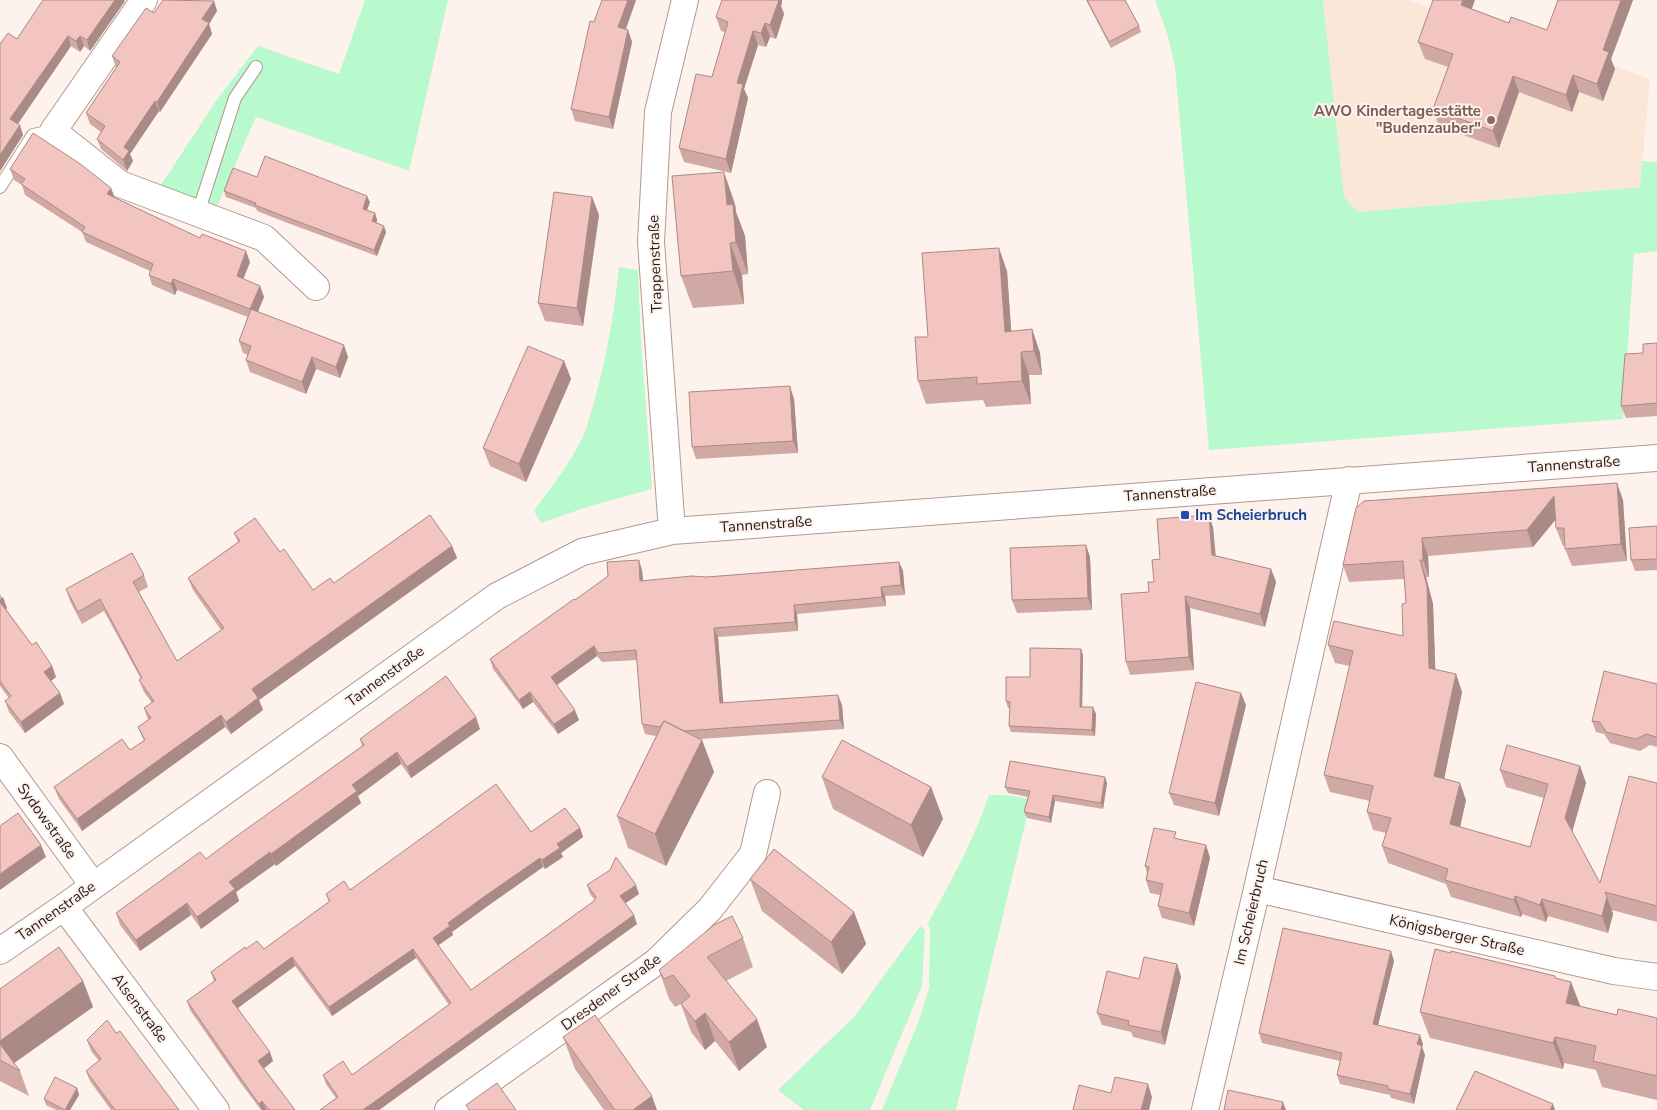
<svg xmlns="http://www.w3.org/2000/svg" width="1657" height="1110" viewBox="0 0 1657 1110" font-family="'Nunito Sans',sans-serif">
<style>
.education{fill:#fae7d7}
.green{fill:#b8f9cd}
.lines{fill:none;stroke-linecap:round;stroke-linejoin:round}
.service-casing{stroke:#b4988e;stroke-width:14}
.minor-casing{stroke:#b4988e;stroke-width:28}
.service{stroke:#fff;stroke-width:12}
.minor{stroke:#fff;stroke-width:26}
.wall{fill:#d0a9a5}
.shaded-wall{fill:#a98a86}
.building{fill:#f2c5c0;stroke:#a98a86}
.education-dot{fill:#8d6e63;stroke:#fef2ed;stroke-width:2}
.transit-dot{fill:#1a4fb4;stroke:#fef2ed;stroke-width:2}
.labels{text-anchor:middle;stroke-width:4;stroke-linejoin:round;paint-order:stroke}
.education-label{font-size:15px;font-weight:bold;fill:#785e54;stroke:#fef2ed;text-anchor:end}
.street-label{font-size:15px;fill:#261b17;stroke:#fef2ed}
.transit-label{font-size:15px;font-weight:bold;fill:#164399;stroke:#fef2ed;text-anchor:start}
</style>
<rect width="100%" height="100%" fill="#fef2ed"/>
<path class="education" d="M1323,0H1407L1507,34L1510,29L1650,79L1640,187L1359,212L1349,204L1344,196Z"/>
<path class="green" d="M365,0H448L409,171L256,117L216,209L159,188L216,101L258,46L339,74Z
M1155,0H1323L1344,196L1349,204L1359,212L1640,187L1642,161L1657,162V251L1634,254L1623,419L1209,450L1175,67L1167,33Z
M619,267L638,270L641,341L652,489L587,507L541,523L534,511C550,488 568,466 581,441C587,429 590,415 594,402C607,357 614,313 619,267Z
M989,795H1008L1031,799L956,1110H882L920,1018L929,988L930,930L928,923C951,881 974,840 989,795Z
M920,926L925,930L922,986L870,1110H804L778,1090L855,1016Z"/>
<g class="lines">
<g class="service-casing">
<path id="service" d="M0,187L33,135L53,131
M198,213L235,98L256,67"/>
</g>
<g class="minor-casing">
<path id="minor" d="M144,0L53,131L120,184L264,238L316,287
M672,531L651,242L658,112L685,0
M0,757L93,885
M1257,889L1614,971L1657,977
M64,907L216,1110
M0,951L64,907L497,596L582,552L672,531L1657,458
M448,1110L656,962L710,909L753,854L767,793
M1205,1110L1257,889L1349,480"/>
</g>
<use href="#service" class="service"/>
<use href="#minor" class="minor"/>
</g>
<path class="wall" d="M602,0H636L626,29L628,30L632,42L613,129L575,121L571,109L594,22Z
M1086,0H1125L1139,26L1141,32L1111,48Z
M1558,0H1633L1611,59L1615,69L1603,101L1579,92L1572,112L1519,92L1499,148L1439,126L1433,109L1448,67L1425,59L1418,42L1472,9L1509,23L1547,30Z
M125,1L90,51L84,46L80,52L71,46L18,124L23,135L0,171V44Z
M214,1L217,11L209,24L212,34L160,112L159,111L130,154L133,161L127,171L101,149L97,139L101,132L90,124L86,113L116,68L112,56L154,13Z
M782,2L781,6L784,14L776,39L770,37L766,47L758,45L744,89L748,98L731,173L684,162L679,148L712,77L725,32L721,31L716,17Z
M10,169L115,198L250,262L243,279L260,286L264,297L258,312L348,357L340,378L316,369L306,394L250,372L246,360L248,355L243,353L239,341L248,317L177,290L175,295L152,285L149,275L150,271L86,242L82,232L25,195L22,185L14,180Z
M257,177L370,202L367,210L375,213L377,220L376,223L386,232L377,256L285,222L257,211L256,208L226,197L224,191Z
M592,197L599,215L583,326L545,321L538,303Z
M735,204L736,212L745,236L748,274L742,275L744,304L693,308L681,276Z
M1007,271L1011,331L1032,329L1040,353L1042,375H1029L1031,404L986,407L983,400L926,404L918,381L928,337Z
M1657,343V416L1626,418L1621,406L1643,353Z
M564,361L571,379L526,482L490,466L483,448Z
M794,399L798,453L696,459L692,447Z
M1623,500L1627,561L1572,566L1565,549V545L1563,546L1556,528V519L1533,547L1428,556L1429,577H1426L1433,604L1435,670L1456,674L1462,692L1444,779L1466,800L1460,827L1530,847L1544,798L1506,787L1500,770L1580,766L1586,783L1572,832L1600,883L1657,783V922L1612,910L1613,914L1608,933L1548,916L1546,922L1522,914L1521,917L1451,897L1446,884L1388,863L1382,846L1386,833L1373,830L1367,812L1370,801L1330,792L1324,775L1350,666L1335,663L1328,645L1403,636L1406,603L1404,579L1349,582L1343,565L1356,508Z
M1657,526V570L1635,571L1631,560Z
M1213,527L1216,556L1271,569L1276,582L1265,627L1190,608L1194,670L1130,675L1126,662L1149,592L1154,582L1160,559Z
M234,533L280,552L313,590L452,546L457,558L259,700L263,710L231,734L225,727L82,831L59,799L54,787L130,750L144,741L138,727L148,720L144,708L152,703L144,692L139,680L141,679L104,611L82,624L70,601L66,589L144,575L148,587L139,592L177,661L221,630L193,590L188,578L238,542Z
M1086,545L1090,557L1092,610L1017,613L1012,600Z
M899,562L903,571L905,595L885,596L886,606L797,614L798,631L718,637L723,703L842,705L844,729L701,739L702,740L714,772L666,866L628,848L617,816L656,736L645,734L642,724L637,660L602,662L597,656L557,685L579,720L558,734L533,702L523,709L493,669L490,659L575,600L642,570L643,581L707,577Z
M0,594L7,608L6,609L32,645L52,666L56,677L51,681L60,693L64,704L25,733L9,712L5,701L9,698L0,686Z
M1081,649L1083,655L1082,707L1096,714L1095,736L1011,732L1009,726L1010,708H1008L1006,701L1030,677Z
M1657,684V747L1650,745L1640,751L1610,743L1604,734L1596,732L1592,721Z
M1246,705L1219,816L1174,805L1169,793Z
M480,729L411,778L401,764L358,796L361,803L276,866L275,864L236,892L239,901L201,929L191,915L140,951L120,925L116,913L206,859L362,746L360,739Z
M822,777L931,787L943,819L923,857L833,809Z
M1107,783L1103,809L1055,801L1051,823L1027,818L1024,812L1028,797L1008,793L1005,787Z
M580,828L583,837L561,853L563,857L545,869L543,867L489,905L452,932L453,935L438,945L471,990L594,901L595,900L590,894L587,885L639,894L625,903L637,924L379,1110H320L336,1098L326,1084L323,1075H352L449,1005L416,958L332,1016L295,966L238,1008L273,1061L264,1068L295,1110H261L240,1082L190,1010L187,1001L214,982L211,972L246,949H264L329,902L326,894L350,890L531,832Z
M1178,839L1206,845L1210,858L1194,926L1162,918L1158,906L1160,895L1150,893L1146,880L1147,873L1145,866Z
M750,879L854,912L866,944L842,974L762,911Z
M743,938L753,967L726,981L767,1047L739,1071L715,1041L705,1050L691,1032L681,1004L675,1007L669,999L659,970Z
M1394,961L1378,1025L1423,1044L1422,1047L1425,1055L1414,1104L1391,1098L1390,1095L1340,1084L1337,1075L1340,1061L1262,1043L1259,1033Z
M1177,964L1181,977L1165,1045L1133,1037L1131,1032L1102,1025L1097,1013L1139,979Z
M1555,976L1556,978L1571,982L1580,1006L1617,1015L1657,1018V1100L1602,1087L1596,1070L1564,1063L1563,1069L1430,1038L1420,1012Z
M83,981L93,1007L14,1063L20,1071L29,1096L0,1081V989Z
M116,1033L179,1110H111L90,1081L86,1071L99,1061L91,1051L87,1040Z
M563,1037L657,1110H604L575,1069Z
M77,1088L79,1095L70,1110H56L46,1105L44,1099Z"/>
<path class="shaded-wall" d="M115,0H124L125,1L90,51L87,40Z
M628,0H636L622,39L618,27Z
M774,0H782V2L781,6L784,14L776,39L770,25Z
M1463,0H1475L1467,22L1461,5Z
M1621,0H1633L1611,59L1615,69L1603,101L1597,84L1603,50Z
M214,1L217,11L209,24L212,34L160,112L157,102L202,19Z
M765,23L770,37L766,47L761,33Z
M628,30L632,42L613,129L609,117Z
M753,31L758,45L744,89L748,98L731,173L726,159L737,83Z
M68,36L71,46L14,129L10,119Z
M80,36L84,46L80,52L76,41Z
M1573,75L1579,92L1572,112L1566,95Z
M1513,76L1519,92L1499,148L1493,131Z
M155,101L159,111L130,154L133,161L127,171L123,160L124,147Z
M20,125L23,135L0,171V155Z
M724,172L735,204L736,212L745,236L748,274L736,242L727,205Z
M111,188L115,198L107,194Z
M367,196L370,202L365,215L363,209Z
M592,197L599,215L583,326L577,308Z
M375,213L377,220L375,228L372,221Z
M384,226L386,232L377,256L374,250Z
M730,243L742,275L744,304L733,271Z
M999,248L1007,271L1013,355L1005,332Z
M246,251L250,262L240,287L237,276Z
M173,279L177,290L175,295L171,284Z
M260,286L264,297L254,320L250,309Z
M1032,329L1040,353L1042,375L1034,351Z
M344,345L348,357L340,378L336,367Z
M1021,352L1029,375L1031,404L1022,381Z
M312,357L316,369L306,394L302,382Z
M564,361L571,379L526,482L519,464Z
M790,386L794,399L798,453L793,441Z
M1617,483L1623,500L1627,561L1621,544Z
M1554,496L1561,513L1533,547L1527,530Z
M1209,515L1213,527L1216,567L1212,555Z
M1422,538L1428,556L1429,577L1423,560Z
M1086,545L1090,557L1092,610L1088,598Z
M452,546L457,558L259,700L263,710L231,734L226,722L252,689Z
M639,560L642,570L644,591L640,581Z
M1420,560L1426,577L1433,604L1436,686L1429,668Z
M899,562L903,571L905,595L901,585Z
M1271,569L1276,582L1265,627L1260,614Z
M881,587L885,596L886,606L882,597Z
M1185,596L1190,608L1194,670L1189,657Z
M3,597L7,608L3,611L0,603V600Z
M794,605L797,614L798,631L795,622Z
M714,628L718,637L724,712L720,703Z
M594,646L597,656L554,687L551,677Z
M1081,649L1083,655L1082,713L1080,707Z
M52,666L56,677L48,683L44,672Z
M1456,674L1462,692L1441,794L1434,776Z
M530,692L533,702L523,709L519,700Z
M60,693L64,704L25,733L21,722Z
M1241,693L1246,705L1219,816L1215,803Z
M838,695L842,705L844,729L840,720Z
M1093,707L1096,714L1095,736L1092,730Z
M575,710L579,720L558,734L554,724Z
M221,715L225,727L82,831L77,819Z
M476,717L480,729L411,778L407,767Z
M702,740L714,772L666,866L655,834Z
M397,752L401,764L358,796L361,803L276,866L271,854L352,785Z
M1580,766L1586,783L1571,836L1565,818Z
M1105,777L1107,783L1103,809L1101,803Z
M1460,783L1466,800L1457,841L1450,824Z
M931,787L943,819L923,857L911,825Z
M1053,795L1055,801L1051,823L1049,817Z
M580,828L583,837L561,853L563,857L545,869L542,860L557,844Z
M41,845L46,857L0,890V874Z
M1206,845L1210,858L1194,926L1189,913Z
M270,852L275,864L236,892L239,901L201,929L197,917L229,882Z
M540,858L543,867L489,905L452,932L453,935L436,947L433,938L448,923L485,896Z
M636,885L639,894L623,905L620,896Z
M1515,896L1522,914L1521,917L1514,900Z
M1607,897L1613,914L1608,933L1602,916Z
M1542,899L1548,916L1546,922L1540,905Z
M187,903L191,915L140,951L136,940Z
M854,912L866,944L842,974L831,942Z
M634,915L637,924L379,1110H363Z
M413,949L416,958L332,1016L329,1007Z
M1391,951L1394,961L1376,1033L1373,1024Z
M292,957L295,966L235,1010L232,1001Z
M1177,964L1181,977L1165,1045L1161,1032Z
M83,981L93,1007L10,1066L0,1046V1041Z
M1571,982L1581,1008L1566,1003Z
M705,1013L715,1041L705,1050L695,1021Z
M757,1019L767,1047L739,1071L729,1042Z
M1420,1035L1423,1044L1422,1047L1425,1055L1414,1104L1410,1094L1417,1044Z
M1555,1037L1564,1063L1563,1069L1553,1043Z
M270,1052L273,1061L262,1070L258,1061Z
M1148,1084L1152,1097L1149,1110H1141Z
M77,1088L79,1095L70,1110H65Z
M652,1096L657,1110H633Z
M262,1101L266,1110H262L259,1104Z
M1283,1102L1286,1110H1281Z
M1553,1104L1555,1110H1550Z"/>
<path class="building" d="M43,0H115L87,40L80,36L76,41L68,36L10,119L20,125L0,155V44L8,33L17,39Z
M163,0L214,1L202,19L209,23L157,102L155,101L124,147L129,151L123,160L97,139L105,126L86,113L120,62L112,56L146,8L154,13Z
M602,0H628L618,27L628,30L609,117L571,109L590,21L594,22Z
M722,0H779L770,25L765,23L761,33L753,31L737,83L743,84L726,159L679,148L696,74L712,77L728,22L716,17Z
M1087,0H1125L1139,26L1109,42Z
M1433,0H1463L1461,5L1509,23L1511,17L1547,30L1558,0H1621L1603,50L1609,52L1597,84L1573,75L1566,95L1513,76L1493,131L1433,109L1453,54L1418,42Z
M33,133L79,163L111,188L107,194L200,238L202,234L246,251L237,276L260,286L250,309L173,279L171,284L149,275L153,264L82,232L85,227L21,184L25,179L10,169Z
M265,156L367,196L363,209L375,213L372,221L384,226L374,250L283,216L255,205L256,203L224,191L233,168L257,177Z
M724,172L727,205L733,204L736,242L730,243L733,271L681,276L672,176Z
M554,192L592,197L577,308L538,303Z
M999,248L1005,332L1032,329L1034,351L1021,352L1022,381L977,384V377L918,381L915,337H928L922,253Z
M251,309L344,345L336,367L312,357L302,382L246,360L251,346L239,341Z
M1657,343V403L1621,406L1625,354L1643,353V344Z
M528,346L564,361L519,464L483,448Z
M790,386L793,441L692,447L689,392Z
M1617,483L1621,544L1565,549L1564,528H1556L1554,496L1527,530L1422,538L1423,560H1420L1427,586L1429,668L1456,674L1434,776L1460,783L1450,824L1530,847L1548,784L1500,770L1507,745L1580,766L1565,818L1600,883L1629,776L1657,783V906L1605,892L1607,897L1602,916L1542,899L1540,905L1515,896L1514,900L1445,880L1448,869L1382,846L1391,818L1367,812L1373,786L1324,775L1353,651L1328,645L1334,621L1403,636L1402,604L1406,603L1403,561L1343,565L1356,508L1364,501Z
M430,515L452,546L252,689L258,698L226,722L221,715L77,819L54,787L122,739L130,750L145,740L138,727L151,718L144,708L154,701L139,680L142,678L100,599L78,612L66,589L132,553L144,575L133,582L177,661L224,628L188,578L240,541L234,533L255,518L280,552L284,549L313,590L330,578L334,583Z
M1209,515L1212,555L1271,569L1260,614L1185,596L1189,657L1126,662L1121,594L1149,592L1148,582H1154L1152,560L1160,559L1157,519Z
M1657,526V559L1631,560L1629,528Z
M1086,545L1088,598L1012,600L1010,548Z
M639,560L640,581L692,576L707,577L899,562L901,585L881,587L882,597L794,605L795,622L714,628L720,703L838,695L840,720L684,731L664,721L660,727L642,724L636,650L598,653L594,646L551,677L575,710L554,724L530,692L519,700L490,659L574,599L575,600L608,576L607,562Z
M0,602L32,645L36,642L52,666L44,672L60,693L21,722L5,701L11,696L0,681Z
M1030,648L1081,649L1080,707H1093L1092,730L1009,726L1010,702L1006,701V677H1030Z
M1604,671L1657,684V737L1646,734L1636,739L1606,732L1600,722L1592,721Z
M446,676L476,717L407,767L397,752L352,785L357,791L271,854L270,852L229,882L235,889L197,917L187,903L136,940L116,913L200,852L206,859L234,838L364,745L360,739Z
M1196,682L1241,693L1215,803L1169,793Z
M664,721L702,740L655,834L617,816Z
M842,740L931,787L911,825L822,777Z
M1010,761L1105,777L1101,803L1053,795L1049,817L1024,812L1030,791L1005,787Z
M496,784L531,832L565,808L580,828L557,844L560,848L542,860L540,858L485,896L448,923L450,926L433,938L471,990L594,901L596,897L587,885L610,870L616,857L636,885L620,896L634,915L363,1110H320L338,1097L323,1075L343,1061L352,1075L451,1003L413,949L329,1007L292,957L232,1001L270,1052L258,1061L295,1110H269L262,1101L259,1104L237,1073L187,1001L216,980L211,972L245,947L246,949L257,941L264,949L330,901L326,894L344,881L350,890Z
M18,813L41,845L0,874V826Z
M1154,828L1176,832L1174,838L1206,845L1189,913L1158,906L1163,884L1146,880L1149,867L1145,866Z
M774,849L854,912L831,942L750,879Z
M732,916L743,938L707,957L757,1019L729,1042L705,1013L695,1021L681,1004L690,996L673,975L664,979L659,970L714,925Z
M1283,928L1391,951L1373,1024L1420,1035L1417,1044L1422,1046L1410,1094L1388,1089V1086L1337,1075L1342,1053L1259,1033Z
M59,947L83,981L0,1041V989Z
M1435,949L1451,953V951L1555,976V978L1571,982L1566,1003L1617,1015L1618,1009L1657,1018V1076L1593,1061L1596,1046L1555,1037L1553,1043L1420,1012Z
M1144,957L1177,964L1161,1032L1128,1025L1129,1021L1097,1013L1107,971L1139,979Z
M595,1015L652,1096L633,1110H615L563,1037Z
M107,1020L116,1033L120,1031L179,1110H115L86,1071L101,1059L87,1040Z
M0,1044L20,1071L0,1060Z
M1475,1071L1553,1104L1550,1110H1456Z
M55,1077L77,1088L65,1110L44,1099Z
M1115,1077L1148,1084L1141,1110H1073L1079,1085L1111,1093Z
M497,1083L516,1110H469L466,1105Z
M1228,1090L1283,1102L1281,1110H1224Z"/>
<circle class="education-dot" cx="1491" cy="120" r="5"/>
<rect class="transit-dot" x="1180" y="510" width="10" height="10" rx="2.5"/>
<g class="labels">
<g class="education-label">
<text x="1481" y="116">AWO Kindertagesstätte<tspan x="1481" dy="17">"Budenzauber"</tspan></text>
</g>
<g class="street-label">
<text transform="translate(655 264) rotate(-92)" y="5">Trappenstraße</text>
<text transform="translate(1574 464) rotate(-4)" y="5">Tannenstraße</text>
<text transform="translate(1170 493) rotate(-4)" y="5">Tannenstraße</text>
<text transform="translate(766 524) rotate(-4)" y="5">Tannenstraße</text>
<text transform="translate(385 676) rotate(-36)" y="5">Tannenstraße</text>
<text transform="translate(47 821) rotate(54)" y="5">Sydowstraße</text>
<text transform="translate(56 911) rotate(-35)" y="5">Tannenstraße</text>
<text transform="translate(1251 912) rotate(-77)" y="5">Im Scheierbruch</text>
<text transform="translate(1457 935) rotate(13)" y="5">Königsberger Straße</text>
<text transform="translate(611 992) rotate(-36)" y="5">Dresdener Straße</text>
<text transform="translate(140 1008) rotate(53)" y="5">Alsenstraße</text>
</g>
<g class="transit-label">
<text x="1195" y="520">Im Scheierbruch</text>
</g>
</g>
</svg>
